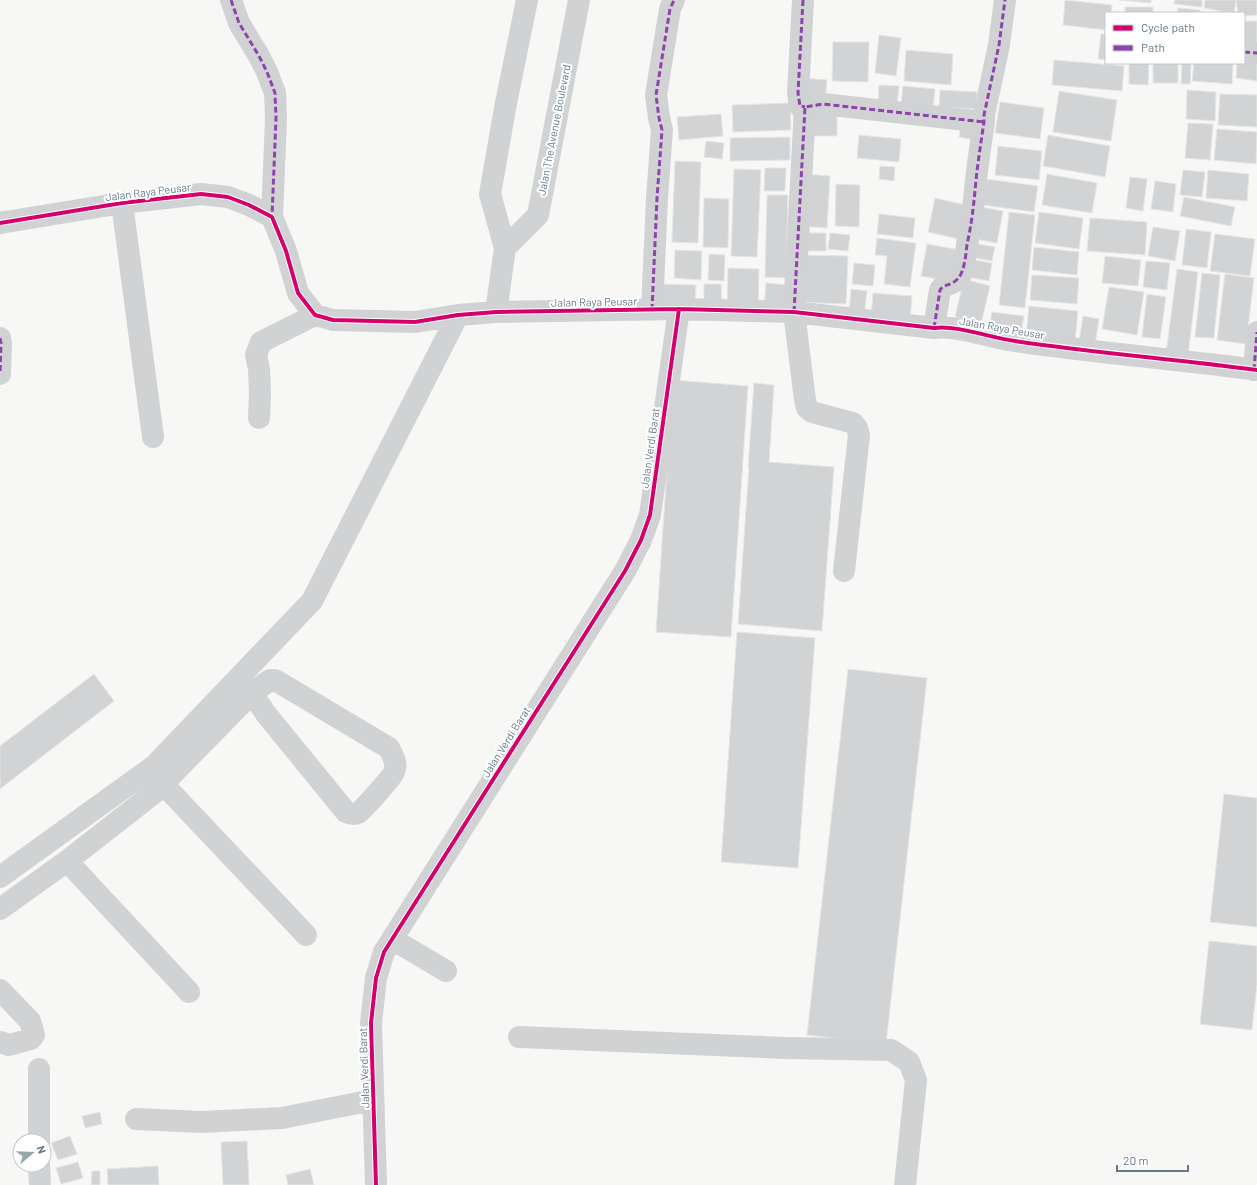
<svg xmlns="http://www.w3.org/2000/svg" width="1257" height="1185" viewBox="0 0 1257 1185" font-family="Barlow,sans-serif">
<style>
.building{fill:#d2d3d4;stroke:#e6e6e6}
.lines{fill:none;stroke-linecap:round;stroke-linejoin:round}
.minor{stroke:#d1d2d3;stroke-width:22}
.quiet{stroke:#8e44ad;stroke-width:3;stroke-dasharray:6 3;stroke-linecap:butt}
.cycleway-casing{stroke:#fff;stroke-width:6}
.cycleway{stroke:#d6006c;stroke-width:4}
.labels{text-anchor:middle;stroke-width:4;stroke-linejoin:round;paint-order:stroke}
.street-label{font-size:11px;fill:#647989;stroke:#fff}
</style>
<rect width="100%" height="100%" fill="#f7f7f6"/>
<path class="building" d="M1065,0L1112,5L1111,13H1106V30L1063,25Z
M1118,0H1151V3Z
M1175,0H1202V7L1174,4Z
M1205,0H1236L1234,13L1204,8Z
M1236,0H1257V15L1244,16V13H1238Z
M1125,7H1153V13H1125Z
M1178,8L1200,10V13H1177Z
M1244,21H1257V42L1244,43Z
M1101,34H1106V60L1098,59Z
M879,35L901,38L896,76L875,73Z
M833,42H869L868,82L832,81Z
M906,50L953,54L951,85L904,81Z
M1054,60L1124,66L1122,91L1052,85Z
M1257,60V81L1236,78L1237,63Z
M1129,63H1149L1148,85L1129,84Z
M1153,63H1178V83H1153Z
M1182,63H1191L1190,84H1181Z
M1194,63H1233L1232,84L1192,81Z
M802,78L827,80L825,100L800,97Z
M879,85L899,86L897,106L878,105Z
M903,86L935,89L933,109L901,105Z
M940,90L977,92L976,109L939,107Z
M1187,90L1216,92L1215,121L1186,119Z
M1059,91L1117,100L1111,141L1053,132Z
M1220,94L1257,95V127L1218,125Z
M1000,102L1044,108L1040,139L995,133Z
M790,103L791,130L733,132L732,105Z
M809,108L837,109V136H809Z
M721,114L723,136L679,140L677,117Z
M1188,123L1213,124L1210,160L1185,158Z
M961,124L977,127L974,140L959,137Z
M1217,129L1257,132L1256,164L1214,160Z
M859,135L901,139L899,162L857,158Z
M1048,135L1110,146L1105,177L1043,166Z
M790,137V160L730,161V138Z
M706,141L724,143L722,159L704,157Z
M998,146L1042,151L1039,180L995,175Z
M675,161L701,162L698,243L672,242Z
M880,166L895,167L894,181L879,179Z
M765,168H786L785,191H764Z
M734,169L761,170L757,257L731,256Z
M1183,170L1205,172L1202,197L1180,195Z
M1208,170L1249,174L1247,201L1206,198Z
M803,174L830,176L827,228L800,226Z
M1047,174L1097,183L1092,213L1042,205Z
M1130,177L1147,179L1143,211L1126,208Z
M987,179L1038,186L1034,212L983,205Z
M1155,181L1176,184L1173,212L1151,209Z
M836,184L860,185L859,227L835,226Z
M767,195H788L786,278L765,277Z
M1184,197L1235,207L1231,226L1180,216Z
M704,198L729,199L728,248L703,247Z
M935,198L970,206L963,240L928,232Z
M981,207L1003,211L997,243L975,239Z
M1009,212L1035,215L1025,308L999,305Z
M1039,212L1083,218L1079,249L1035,243Z
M879,214L915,218L913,238L877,234Z
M1090,218L1147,222L1145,255L1087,251Z
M1153,227L1180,231L1175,261L1148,256Z
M1186,229L1211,232L1207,268L1182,265Z
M799,233H826V251H799Z
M830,233L850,235L848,251L828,249Z
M1215,234L1255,239L1250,276L1210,271Z
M877,238L916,243L910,287L884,284L887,256L875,255Z
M973,243L995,247L992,261L970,257Z
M927,244L960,250L953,282L921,276Z
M1034,247L1079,252L1077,275L1032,270Z
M675,250L702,251L701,280L674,278Z
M709,254L725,255L724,281L708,280Z
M799,255L848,256L846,304L797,302Z
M1105,256L1141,260L1138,286L1102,283Z
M970,259L992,263L989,281L967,277Z
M1146,261L1170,263L1167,290L1143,287Z
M854,263L875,265L873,286L852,284Z
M728,268L759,269L758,308H727Z
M1177,269L1198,272L1188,356L1166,354Z
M1202,273L1220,275L1214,338L1195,337Z
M1225,274L1254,278L1246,344L1217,340Z
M1032,275L1079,278L1077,304L1030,300Z
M964,279L990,286L981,324L955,317Z
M766,283L788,285L785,312L764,310Z
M658,284L696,285L695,304L657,302Z
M704,284H721L722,307H704Z
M1109,287L1144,292L1137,335L1102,329Z
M851,289L867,291L864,315L849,313Z
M873,293L912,296L910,320L871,317Z
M1147,294L1166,297L1160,339L1142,337Z
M1029,306L1078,311L1075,341L1026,336Z
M992,312L1024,316L1021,335L989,331Z
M1083,316L1099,319L1095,345L1079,342Z
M673,380L748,386L731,637L656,632Z
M754,383L774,385L769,462L834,467L822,631L738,624L749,467H748Z
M737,632L815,638L798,868L721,862Z
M848,669L927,678L886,1044L807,1035Z
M94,674L114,701L0,789V746Z
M1224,794L1257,798V927L1210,922Z
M1209,941L1257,946V984L1252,1030L1200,1024Z
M100,1112L102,1124L85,1128L82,1116Z
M70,1136L77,1154L58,1160L51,1143Z
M247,1141L249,1185H223L221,1142Z
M78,1162L83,1178L61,1184L56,1168Z
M158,1166L159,1185H108L107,1169Z
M310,1169L314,1185H288L286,1175Z
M92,1171H100V1185H91Z"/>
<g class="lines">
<path class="minor" d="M231,0L239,23L259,56L267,72L275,93L276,118L272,217
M803,0L798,93L800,106L805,107
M1244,52L1257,53
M122,203L153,437
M0,223L122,203L201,194L228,197L249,205L272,217L286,251L298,293L315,315L333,320L415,322L458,315L496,312L679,309L794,312L934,328C959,325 990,338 1015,341C1095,353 1176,359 1257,370
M505,248L538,215L579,0
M652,310L657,198L662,130L659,118L656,95L670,9L674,0
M496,312L505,248L490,194L506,103L527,0
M934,328L940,290C944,283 954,287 961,274C965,265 966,254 967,244C972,223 974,202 976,180C978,161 981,142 984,122V115L999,45L1005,0
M0,338L1,343L0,374
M1254,370L1257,332
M259,418L260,393L259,369L256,355L261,342L315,315
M844,571L859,435L857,428L853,423L812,412L807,408L805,400L794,312L805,107L823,104L984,122
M163,784L306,935
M67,861L189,992
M0,877L154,766L312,601L458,315
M0,909L67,861L154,793L252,693L270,680H275L389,748C393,756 398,764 394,772C392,777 363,810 358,813C354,815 350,814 346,812L266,714L252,693
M392,939L446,971
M0,990L30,1021L34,1035L31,1039L9,1045L0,1042
M519,1037L786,1048L891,1050L909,1062L916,1080L905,1185
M39,1069V1141
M136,1119L202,1122L282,1118L373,1100
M39,1165L40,1185
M376,1185L371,1023L376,978L384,952L625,571L641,540L650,515L679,309"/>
<path class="quiet" d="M231,0L239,23L259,56L267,72L275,93L276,118L272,217
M803,0L798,93L800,106L805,107
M1244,52L1257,53
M652,310L657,198L662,130L659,118L656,95L670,9L674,0
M794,312L805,107L823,104L984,122
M934,328L940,290C944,283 954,287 961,274C965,265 966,254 967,244C972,223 974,202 976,180C978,161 981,142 984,122V115L999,45L1005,0
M0,338L1,343L0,374
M1254,370L1257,332"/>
<g class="cycleway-casing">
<path id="cycleway" d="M0,223L122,203L201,194L228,197L249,205L272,217L286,251L298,293L315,315L333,320L415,322L458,315L496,312L679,309L794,312L934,328C959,325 990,338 1015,341C1095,353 1176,359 1257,370
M376,1185L371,1023L376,978L384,952L625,571L641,540L650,515L679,309"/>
</g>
<use href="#cycleway" class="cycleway"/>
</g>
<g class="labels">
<g class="street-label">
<text transform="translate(554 130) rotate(-79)" y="4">Jalan The Avenue Boulevard</text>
<text transform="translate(148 192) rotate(-7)" y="4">Jalan Raya Peusar</text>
<text transform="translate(594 302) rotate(-1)" y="4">Jalan Raya Peusar</text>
<text transform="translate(1002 328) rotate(10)" y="4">Jalan Raya Peusar</text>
<text transform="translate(650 448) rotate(-82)" y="4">Jalan Verdi Barat</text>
<text transform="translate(506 742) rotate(-58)" y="4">Jalan Verdi Barat</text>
<text transform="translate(364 1068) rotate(-92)" y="4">Jalan Verdi Barat</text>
</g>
</g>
<rect x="1105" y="12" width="140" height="52" fill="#ffffff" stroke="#c1c9d0"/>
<rect x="1113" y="25" width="20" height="6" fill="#d6006c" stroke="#c1c9d0"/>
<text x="1141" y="32" font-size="12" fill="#647989">Cycle path</text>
<rect x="1113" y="45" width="20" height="6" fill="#8e44ad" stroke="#c1c9d0"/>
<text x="1141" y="52" font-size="12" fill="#647989">Path</text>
<g transform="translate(32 1153) rotate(71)"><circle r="19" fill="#ffffff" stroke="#c1c9d0"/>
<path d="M0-3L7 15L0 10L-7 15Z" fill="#97a5af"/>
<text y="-6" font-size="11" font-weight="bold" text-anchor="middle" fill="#647989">N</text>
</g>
<path d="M1117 1165v6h71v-6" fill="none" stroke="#647989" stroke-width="2"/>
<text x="1123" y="1165" font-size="12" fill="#647989" stroke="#ffffff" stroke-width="3" paint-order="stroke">20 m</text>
</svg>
